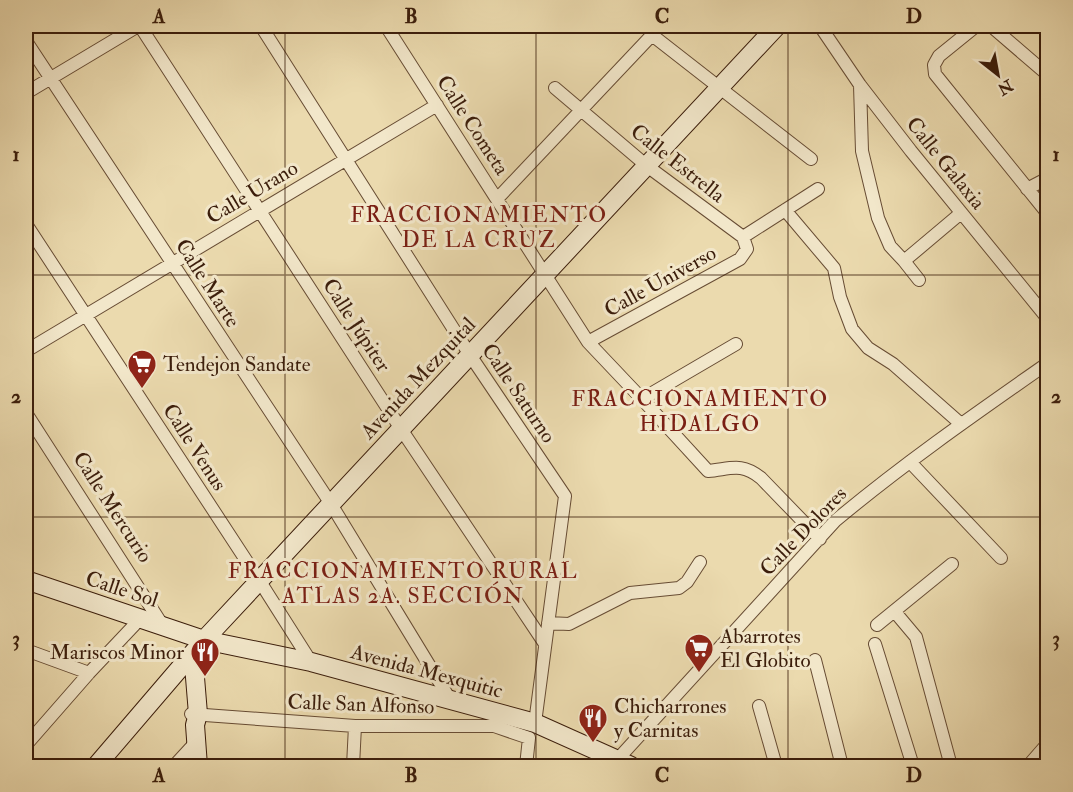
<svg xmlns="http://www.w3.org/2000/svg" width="1073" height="792" viewBox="0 0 1073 792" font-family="'IM FELL Double Pica',serif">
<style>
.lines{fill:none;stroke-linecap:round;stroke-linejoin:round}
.street-casing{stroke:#674c34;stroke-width:14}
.secondary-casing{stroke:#3b1d0b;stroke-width:20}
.street{stroke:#f2e7ca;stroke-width:12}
.secondary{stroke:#f2e7ca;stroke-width:18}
.grid{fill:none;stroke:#3b1d0b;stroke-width:1.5;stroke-opacity:0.55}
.labels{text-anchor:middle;stroke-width:6;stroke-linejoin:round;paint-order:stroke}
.street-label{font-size:21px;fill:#3b1d0b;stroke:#f2e7ca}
.poi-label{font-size:21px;fill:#3b1d0b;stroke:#f2e7ca;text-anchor:start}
.neighbourhood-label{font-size:22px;letter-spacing:1.5px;fill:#7a1f14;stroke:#f2e7ca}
.neatline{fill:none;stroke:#3b1d0b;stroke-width:2}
.grid-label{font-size:20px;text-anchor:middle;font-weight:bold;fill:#3b1d0b}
</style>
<rect width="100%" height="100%" fill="#ebdaae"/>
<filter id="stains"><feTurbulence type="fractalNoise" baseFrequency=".00333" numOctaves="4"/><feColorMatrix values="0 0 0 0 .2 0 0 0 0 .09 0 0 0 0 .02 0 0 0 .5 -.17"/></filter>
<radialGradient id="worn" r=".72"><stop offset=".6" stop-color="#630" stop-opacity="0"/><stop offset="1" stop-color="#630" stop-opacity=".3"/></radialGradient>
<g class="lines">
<g class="street-casing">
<path id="street" d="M140,26L401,429L545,644
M261,26L470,355L565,496L535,723
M386,26L588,342L642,399L708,471C731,469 741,462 761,478L820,539
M820,26L860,85L911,151L1048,319
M976,26L939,56L934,65L935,74L1048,214
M991,26L1048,75
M26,41L331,504L451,701
M860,85L862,151L878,218L890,246L904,261L919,280
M555,88L647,166L743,237L747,249L740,259L588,342
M26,93L138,26
M1027,189L1048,178
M497,199L652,35L811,159
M785,210L834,268L840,297L852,329L868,348L893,364L961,424
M26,224L259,580L311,662
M743,237L818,189
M904,261L961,213
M26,351L437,105
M642,399L736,344
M26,413L163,626
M910,462L1001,558
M895,612L916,637L951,766
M548,623L569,624L630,593L679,588L687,582L700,562
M877,625L952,564
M875,644L913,766
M26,650L89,673
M815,660L842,766
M759,706L776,766
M191,714L355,726H494L529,738L526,766
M26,745L89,673L141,618
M617,760L835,521C903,464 975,414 1048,363
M174,766L197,741
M353,766L355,726
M1028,766L1048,743"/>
</g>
<g class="secondary-casing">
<path id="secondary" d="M26,580L204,640L311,662L535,723L631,766
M193,653L198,714L195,725L198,766
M96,766L204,640L777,26"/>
</g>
<use href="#street" class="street"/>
<use href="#secondary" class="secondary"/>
</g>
<path class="grid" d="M285,26V766M536,26V766M788,26V766M26,275H1048M26,517H1048"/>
<defs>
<g id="supermarket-pin" transform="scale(1.5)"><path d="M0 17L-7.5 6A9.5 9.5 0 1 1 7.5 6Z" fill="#8f2418" stroke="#f2e7ca"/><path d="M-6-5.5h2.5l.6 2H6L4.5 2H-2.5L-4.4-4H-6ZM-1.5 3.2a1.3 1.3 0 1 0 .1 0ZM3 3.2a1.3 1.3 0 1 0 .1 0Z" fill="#fff"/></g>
<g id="restaurant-pin" transform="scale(1.5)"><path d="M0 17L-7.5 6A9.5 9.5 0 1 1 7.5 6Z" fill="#8f2418" stroke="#f2e7ca"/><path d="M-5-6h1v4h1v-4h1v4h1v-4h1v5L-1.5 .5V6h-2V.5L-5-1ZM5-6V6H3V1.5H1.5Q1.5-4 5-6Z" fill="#fff"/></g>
</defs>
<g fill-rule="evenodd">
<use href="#supermarket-pin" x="142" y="364"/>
<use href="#supermarket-pin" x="699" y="648"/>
<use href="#restaurant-pin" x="205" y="652"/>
<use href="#restaurant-pin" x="593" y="718"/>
</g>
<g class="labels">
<g class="street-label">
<text transform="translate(473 125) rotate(57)" y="7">Calle Cometa</text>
<text transform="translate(678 163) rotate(38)" y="7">Calle Estrella</text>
<text transform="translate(946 163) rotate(51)" y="7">Calle Galaxia</text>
<text transform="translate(252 192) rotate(-31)" y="7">Calle Urano</text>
<text transform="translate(660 281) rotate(-29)" y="7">Calle Universo</text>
<text transform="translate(208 283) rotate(57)" y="7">Calle Marte</text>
<text transform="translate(357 325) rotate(57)" y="7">Calle Júpiter</text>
<text transform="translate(418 378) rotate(-47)" y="7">Avenida Mezquital</text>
<text transform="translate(519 393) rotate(56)" y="7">Calle Saturno</text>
<text transform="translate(195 447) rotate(57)" y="7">Calle Venus</text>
<text transform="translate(113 507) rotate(57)" y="7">Calle Mercurio</text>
<text transform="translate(803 531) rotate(-46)" y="7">Calle Dolores</text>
<text transform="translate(122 589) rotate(18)" y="7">Calle Sol</text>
<text transform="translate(427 671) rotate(15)" y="7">Avenida Mexquitic</text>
<text transform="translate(361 704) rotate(2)" y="7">Calle San Alfonso</text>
</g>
<g class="poi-label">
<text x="163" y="371">Tendejon Sandate</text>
<text x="720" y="643">Abarrotes<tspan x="720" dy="24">El Globito</tspan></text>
<text x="184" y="659" text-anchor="end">Mariscos Minor</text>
<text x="614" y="713">Chicharrones<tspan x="614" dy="24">y Carnitas</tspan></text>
</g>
<g class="neighbourhood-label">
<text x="479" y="222">FRACCIONAMIENTO<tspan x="479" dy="25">DE LA CRUZ</tspan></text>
<text x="700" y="406">FRACCIONAMIENTO<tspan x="700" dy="25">HIDALGO</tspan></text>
<text x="403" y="578">FRACCIONAMIENTO RURAL<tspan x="403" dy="25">ATLAS 2A. SECCIÓN</tspan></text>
</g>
</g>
<rect width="1073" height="792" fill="none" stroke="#ebdaae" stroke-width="66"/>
<g transform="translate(998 75) rotate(149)" stroke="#f2e7ca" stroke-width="4.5" paint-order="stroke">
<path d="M0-4.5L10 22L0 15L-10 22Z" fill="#3b1d0b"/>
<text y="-9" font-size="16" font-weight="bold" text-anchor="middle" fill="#3b1d0b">N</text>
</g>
<rect x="33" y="33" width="1007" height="726" class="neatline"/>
<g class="grid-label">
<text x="159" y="23">A</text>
<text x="411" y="23">B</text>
<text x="662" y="23">C</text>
<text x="914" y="23">D</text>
<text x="16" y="161">1</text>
<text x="1056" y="161">1</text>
<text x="16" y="403">2</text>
<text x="1056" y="403">2</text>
<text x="16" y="645">3</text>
<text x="1056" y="645">3</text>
<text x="159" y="782">A</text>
<text x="411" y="782">B</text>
<text x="662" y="782">C</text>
<text x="914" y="782">D</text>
</g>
<rect width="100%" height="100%" filter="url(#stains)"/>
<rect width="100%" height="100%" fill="url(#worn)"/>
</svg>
